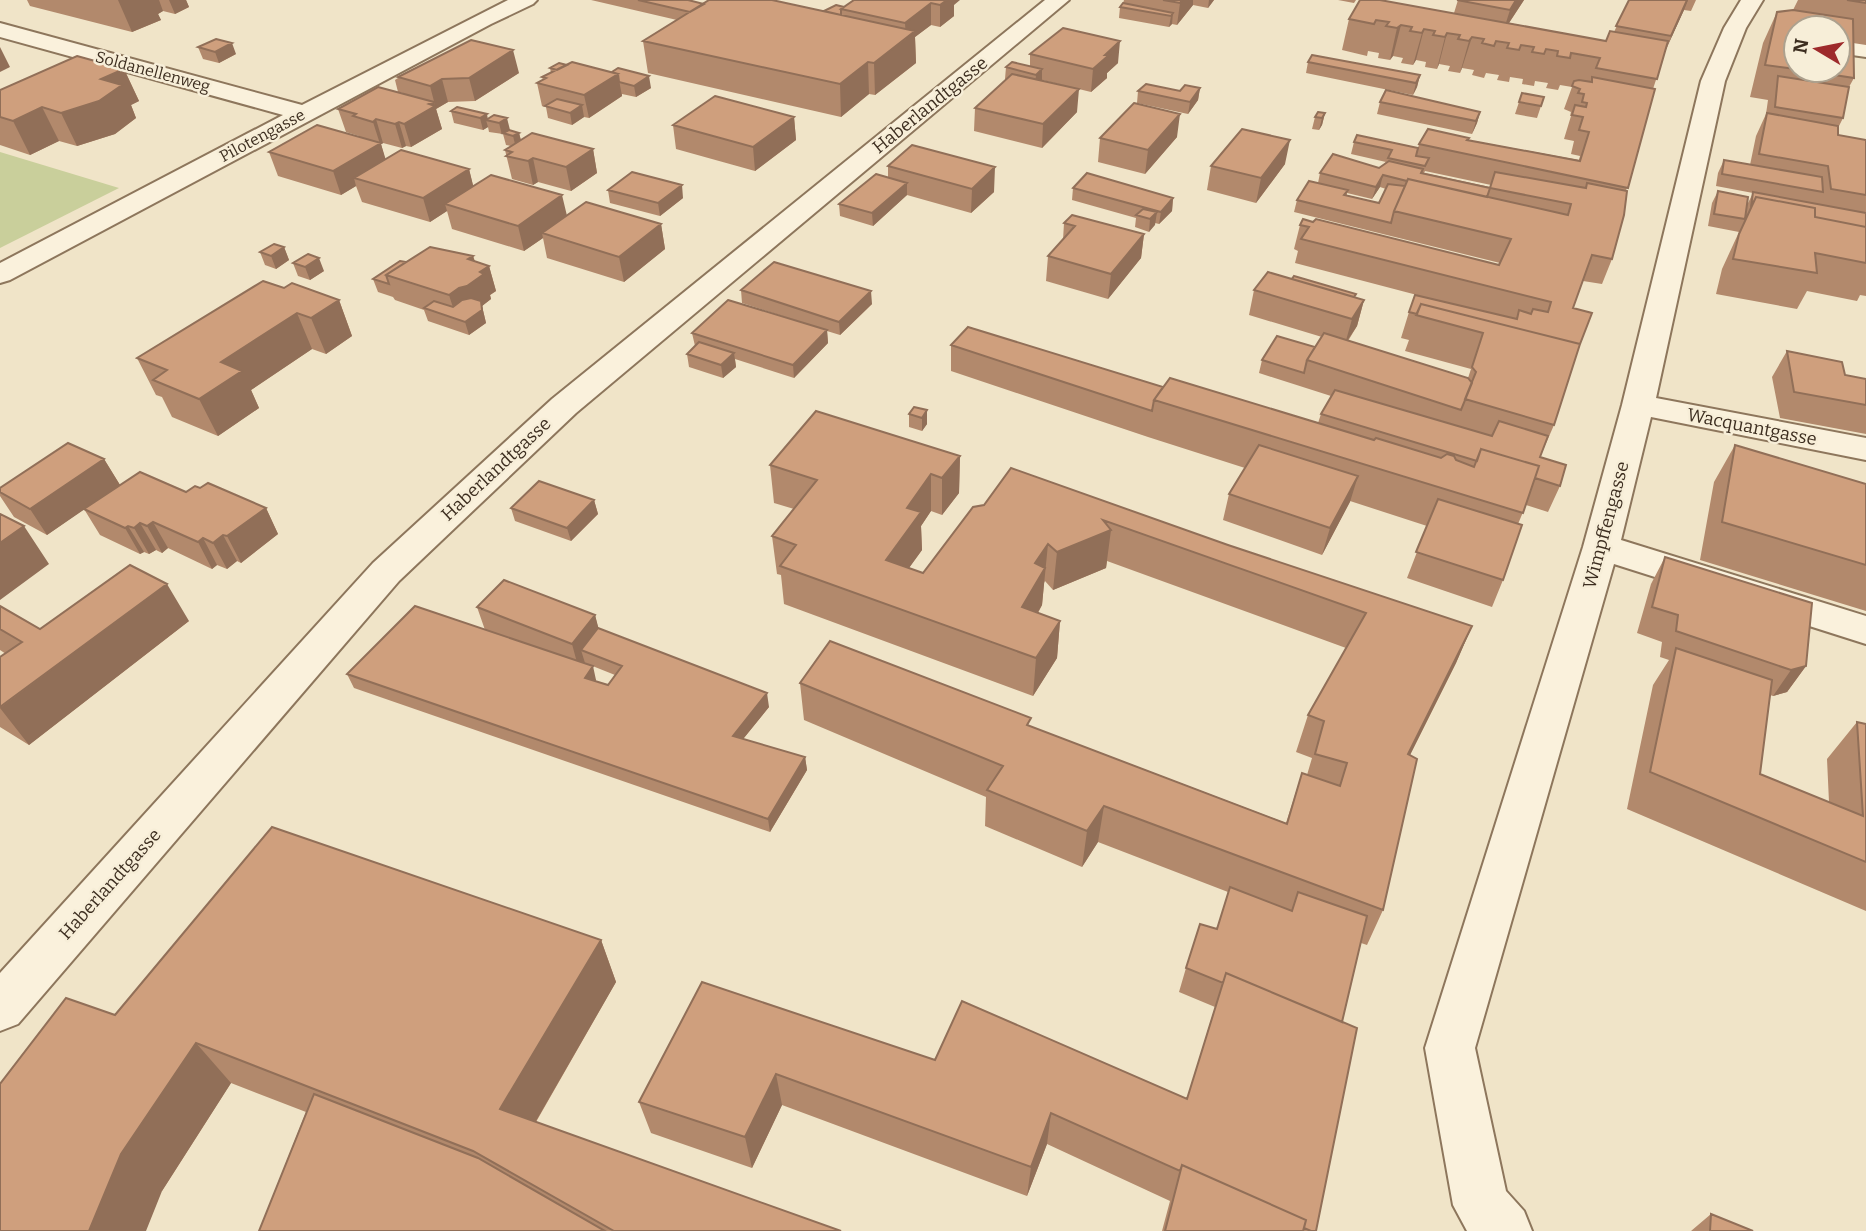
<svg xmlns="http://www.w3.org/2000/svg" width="1866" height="1231" viewBox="0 0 1866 1231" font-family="Bitter,serif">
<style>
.green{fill:#c9cf9b}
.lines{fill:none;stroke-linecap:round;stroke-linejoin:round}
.minor-casing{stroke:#8d765c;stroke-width:4}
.minor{fill:#faf1dc;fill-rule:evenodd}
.wall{fill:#b2896c;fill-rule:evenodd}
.shaded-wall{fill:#916f58}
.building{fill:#cf9f7d;stroke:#916f58;stroke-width:2}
.labels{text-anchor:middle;stroke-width:5;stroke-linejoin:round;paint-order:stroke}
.far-street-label{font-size:16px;fill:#3d2e20;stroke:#f7eed8}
.street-label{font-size:18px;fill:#3d2e20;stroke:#f7eed8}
</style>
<rect width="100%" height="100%" fill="#f0e4c8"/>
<path class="green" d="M0,152L119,188L0,248Z"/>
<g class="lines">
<g class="minor-casing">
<path id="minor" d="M508,0H537L533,4L491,24L10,280L0,283V263L283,115L0,37V23L302,105Z
M1045,0H1069L576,413L399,581L18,1024L0,1031V973L373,563L552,399Z
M1741,0H1763L1746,28L1725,81L1656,398L1866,438V460L1651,417L1621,540L1866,616V644L1614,564L1475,1048L1506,1191L1524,1211L1532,1231H1467L1453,1205L1425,1048L1583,547L1622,405L1701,81L1724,28Z
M1838,39L1866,43V57L1838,53Z"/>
</g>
<use href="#minor" class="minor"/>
</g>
<path class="wall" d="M27,0H186L189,7L175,14L163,11L158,14L161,20L132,32L30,6Z
M591,0H688L704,4L824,11L844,7L854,0L954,5V16L940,27L931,25L915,37L916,63L875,95L869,94L841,117L648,73L643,41L677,20Z
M1124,0H1214L1208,8L1193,5L1177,25L1172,24L1169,27L1119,18L1120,7L1123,3Z
M1338,0H1356L1354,3Z
M1458,0H1524L1509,23L1606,41L1614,32L1629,0H1696L1691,11L1684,10L1666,49L1653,89L1626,191L1612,259L1602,284L1583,281L1573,308L1580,344L1554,425L1540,457L1560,486L1548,512L1526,505L1518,524L1503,580L1492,607L1407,578L1427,526L1350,501L1322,555L1223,520L1229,494L1245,468L1148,437L951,371V345L1163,387L1318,423L1321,414L1331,396L1259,373L1262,360L1315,347L1322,337L1249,315L1254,290L1355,298L1364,300L1357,326L1348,341L1468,378L1471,369L1405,351L1409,340L1401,338L1409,312L1417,295L1295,263L1298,251L1294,249L1300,225L1499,265L1500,263L1294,212L1297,200L1318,183L1320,173L1379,168L1386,162L1351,154L1354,142L1418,148L1419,144L1468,140L1579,160L1580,156L1571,154L1574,141L1564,139L1571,116H1570L1571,112L1564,109L1572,87L1560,85L1558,90L1546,88L1548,83L1535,81L1534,86L1522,84L1523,79L1510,77L1509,82L1497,80L1499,75L1486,73L1484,78L1472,75L1474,70L1462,68L1460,73L1448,71L1450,66L1439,64L1437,69L1425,67L1426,62L1416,60L1413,65L1401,63L1403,58L1393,56L1390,60L1378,58L1379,53L1368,51L1367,56L1342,50L1349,19L1454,13ZM1425,171L1491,185L1490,187L1424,173ZM1380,187L1386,189L1379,203L1347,195V193L1372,199Z
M1798,0H1866V45L1853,43L1854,78L1849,87L1843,118L1838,128V135L1866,140V296L1860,295L1857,301L1807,291L1797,309L1716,294L1722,269L1739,232L1708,226L1712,203L1718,191L1747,205L1753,193L1716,186L1718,173L1724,160L1750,165L1756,136L1766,114L1768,100L1750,97L1763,43L1777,12L1793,10ZM1796,28L1838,70H1796Z
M198,47L236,54L219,63L203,59Z
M1030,54L1118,63L1107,73V78L1091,92L1042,80L1077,112L1042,148L974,131L975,108L1007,79H1005L1006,67L1030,66Z
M1308,62L1420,75L1417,87L1413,95L1306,73Z
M550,68L651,88L636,97L622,94V96L589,118L584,117L572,125L548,118L546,107L542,106L537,83L543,80L542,77L551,73Z
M124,69L139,101L131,105L136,118L115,134L77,146L59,141L30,155L0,145V90Z
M519,73L475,101L448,102L436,109L442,129L411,147L406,146L402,148L383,143L381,144L385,159L469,169L473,186L567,216L661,224L665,249L624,282L547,258L543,238L524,251L452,229L447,211L430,222L362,202L356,186L341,195L278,176L269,152L360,137L359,136L346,132L338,109L403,93L398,92L395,80L398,78Z
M1200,88L1198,100L1188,114L1137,103L1138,91H1180Z
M1522,93L1544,97L1537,118L1515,114Z
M1380,102L1480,112L1477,123L1472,134L1377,114Z
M451,111L488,119L494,115L510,130L519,133L521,140L593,149L597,173L571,191L538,182L533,185L512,179L505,150L511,146L506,145L503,134L489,132L488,127L483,130L454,123Z
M1325,113L1322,125L1319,130L1312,129L1315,117Z
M794,117L796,140L755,171L676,149L673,125Z
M1177,137L1145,174L1098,162L1100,138Z
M1285,164L1256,203L1207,190L1211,166Z
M888,166L994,192L971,213L907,195L873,226L840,216L839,204L888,177Z
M1073,188L1173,198L1172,211L1159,224L1155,223L1149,232L1135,227L1136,218L1072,200Z
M608,190L683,198L660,216L610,203Z
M1064,223L1144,234L1141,258L1108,299L1046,281L1048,256L1063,240Z
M284,247L289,260L276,269L265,265L260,252Z
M473,256L475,261L489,266L496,291L490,295L491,299L482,306L486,323L469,335L428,321L424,310L395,300L393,297L378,292L373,279L406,262Z
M293,263L324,271L310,280L298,276Z
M284,288L339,300L352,336L326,354L312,349L251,390L259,408L218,436L172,417L162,397L156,395L137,358Z
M741,290L872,304L840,335L827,331L828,343L794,378L735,359L736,367L723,378L689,367L687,354L695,346L692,333L804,323L742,303Z
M1787,351L1845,375L1866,379V434L1780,418L1772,377Z
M927,410V424L922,431L909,427V414Z
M1735,445L1866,484V611L1700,560L1714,482Z
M960,456L959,493L942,515L931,511L921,526L922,550L909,568L923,573L984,505L1011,468L1228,545L1472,626L1456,663L1410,755L1383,910L1367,945L1361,943L1342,1022L1316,1231H1162L1170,1201L1047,1144L1027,1196L782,1105L752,1168L651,1133L639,1102L702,982L935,1060L1187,1099L1215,1007L1179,992L1186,968L1217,929L1228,892L1098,842L1082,867L985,826L986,797L804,720L800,683L1030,726L1286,823L1302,773L1307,775L1312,758L1296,752L1308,715L1346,648L1107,561L1106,568L1053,590L1045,581L1044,583L1042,605L1038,613L1060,621L1057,658L1033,696L784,604L781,575L777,574L772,536L794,509L774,503L770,465Z
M104,459L120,485L186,492L200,488L266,508L278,534L241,563L237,561L227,569L217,565L212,569L168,548L162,553L156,550L149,554L144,552L140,554L100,535L84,509L47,535L14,517L0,496V488Z
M594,500L598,514L571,541L515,521L511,508Z
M1665,557L1806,666L1787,692L1773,696L1770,695L1760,774L1829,802L1827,759L1857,722L1866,724V911L1627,809L1653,685L1669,660L1660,657L1662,642L1637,633L1651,584Z
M0,606L40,629L189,621L29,745L0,727V657L6,654L0,650Z
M477,607L595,615L598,628L769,707L743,739L805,757L807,770L770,832L354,688L347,674L485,630ZM585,663L615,675L608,685L595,681L596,680L584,664Z
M601,940L616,982L536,1122L841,1231H259L306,1112L231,1083L162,1191L115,1015Z
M1711,1214L1753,1231H1691Z"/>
<path class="shaded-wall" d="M118,0H159L163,11L158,14L161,20L132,32Z
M169,0H186L189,7L175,14Z
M947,0H960L954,5V16L940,27V5Z
M1182,0H1193V5L1177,25L1180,3Z
M1209,0H1214L1208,8Z
M1516,0H1524L1503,32L1510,10Z
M1687,0H1688L1684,10L1658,67Z
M931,3V25L915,37L916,63L875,95L874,63L906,39L905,23Z
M1173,13L1172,24L1169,27L1171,16Z
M1401,25L1393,56L1390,60L1397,28Z
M1424,29L1416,60L1413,65L1422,33Z
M1447,33L1439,64L1437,69L1445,37Z
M1472,37L1462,68L1460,73L1469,41Z
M1120,41L1118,63L1107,73V78L1091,92L1093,69L1105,55Z
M232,43L236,54L219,63L215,52Z
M0,47L10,67L0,72Z
M513,50L519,73L475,101L469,78Z
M868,62L869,94L841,117L840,84Z
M124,69L139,101L131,105L136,118L115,134L77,146L61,113L101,79Z
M1042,69V81L1035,86L1036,75Z
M618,74L622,96L589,118L584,95Z
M1420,75L1417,87L1413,95L1416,83Z
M649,76L651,88L636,97L634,86Z
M442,79L448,102L436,109L430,86Z
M1200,88L1198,100L1188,114L1190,102Z
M1079,89L1077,112L1042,148L1043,124Z
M434,102L442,129L411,147L404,124Z
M582,105L584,117L572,125L570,113Z
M42,107L59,141L30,155L13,121Z
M1480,112L1477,123L1472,134L1476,121Z
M1325,113L1322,125L1319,130L1322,118Z
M487,114L488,120H486L488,127L483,130L480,118Z
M1180,114L1177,137L1145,174L1148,150Z
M794,117L796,140L755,171L753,147Z
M507,118L510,130L503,133L502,135L499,123Z
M376,119L383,143L381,144L388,167L354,178L356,186L341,195L333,171L380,144L373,122Z
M399,122L406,146L402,148L395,124Z
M519,133L522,145L516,148L513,136Z
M1290,140L1285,164L1256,203L1261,178Z
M593,149L597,173L571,191L566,167Z
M533,158L538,182L533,185L528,161Z
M995,167L994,192L971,213L972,189Z
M469,169L475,193L445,204L447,211L430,222L423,198Z
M1383,175L1380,187L1372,199L1376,187Z
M907,183V195L873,226L872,213Z
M682,185L683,198L660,216L658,203Z
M562,195L568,220L542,233L543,238L524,251L518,226Z
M1173,198L1172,211L1159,224L1161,212Z
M1157,212L1155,225L1149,232L1150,219Z
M661,224L665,249L624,282L619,257Z
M1144,234L1141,258L1108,299L1111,274Z
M284,247L289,260L276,269L271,256Z
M473,256L479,277L480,272L489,266L496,291L490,295L491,299L482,306L486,323L469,335L465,322L466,313L457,320L449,295L468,259Z
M319,258L324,271L310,280L305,267Z
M871,291L872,304L840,335L839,322Z
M339,300L352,336L326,354L311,318Z
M1364,300L1357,326L1345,344L1352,319Z
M297,313L312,349L251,390L259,408L218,436L199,399L221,362Z
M827,330L828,343L794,378L793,365Z
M734,353L736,367L723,378L721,365Z
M927,410V424L922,431V418Z
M960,456L959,493L942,515V478Z
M104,459L120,485L47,535L30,509Z
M931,474V511L921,526L922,550L887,598L886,560L907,508Z
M1358,476L1350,502L1322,555L1330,528Z
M594,500L598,514L571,541L567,528Z
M266,508L278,534L241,563L227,536Z
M153,522L168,548L162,553L147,526Z
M140,523L156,550L149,554L134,528Z
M24,526L49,564L0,600V543Z
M128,526L144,552L140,554L125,528Z
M1111,530L1106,568L1053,590L1057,552Z
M223,535L237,561L227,569L213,543Z
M203,538L217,565L212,569L198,542Z
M1048,544L1042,605L1019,645L1022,607L1035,563Z
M167,584L189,621L29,745L0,708Z
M595,615L602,641L581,650L585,663L579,670L572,644Z
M1060,621L1057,658L1033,696L1036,658Z
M1472,626L1456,663L1392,791L1408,754Z
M593,666L596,680L589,692L585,678Z
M1806,666L1787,692L1773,696L1791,670Z
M767,693L769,707L735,749L733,736Z
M805,757L807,770L770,832L768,819Z
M1104,806L1098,842L1082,867L1087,831Z
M601,940L616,982L521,1147L500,1109Z
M196,1043L231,1083L162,1191L146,1231H89L121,1154Z
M776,1074L782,1105L752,1168L745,1137Z
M1051,1113L1047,1144L1027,1196L1031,1167Z"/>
<path class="building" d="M638,0H688L704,4L690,12Z
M709,0H772L915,31L874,63L868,62L840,84L643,41Z
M854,0H947L940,5L931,3L905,23L841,9Z
M1163,0H1182L1180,3Z
M1360,0H1380L1606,41L1610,31L1668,41L1657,79L1596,68L1600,58L1571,53L1570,58L1557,56L1558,51L1546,49L1544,54L1532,52L1534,47L1521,45L1519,50L1507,48L1509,43L1496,41L1494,46L1482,43L1484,39L1472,37L1469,41L1458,39L1460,35L1447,33L1445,37L1433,35L1435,31L1424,29L1422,33L1410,31L1412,27L1401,25L1397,28L1386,26L1389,22L1376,20L1374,24L1349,19Z
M1457,0H1516L1510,10Z
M1629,0H1687L1671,36L1616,26Z
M1847,0H1866V3Z
M1123,3L1173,13L1171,16L1120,7Z
M836,5L844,7L841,9V15L824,11Z
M1793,10L1853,19L1854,78L1802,70H1838V28H1796V69L1765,65L1777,12Z
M1063,28L1120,41L1105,55H1109L1093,69L1030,54Z
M216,39L232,43L215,52L198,47Z
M471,40L513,50L469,78L442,79L430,86L398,77Z
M1312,55L1420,75L1416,83L1308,62Z
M77,56L124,69L101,79L122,85L99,101L61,113L42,107L13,121L0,117V90Z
M572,62L618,74L584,95L537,83L546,78L542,77Z
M1012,62L1042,69L1036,75L1006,67Z
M559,63L567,65L557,70L550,68Z
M618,68L649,76L634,86L619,82L618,74L612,72Z
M1012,74L1079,89L1043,124L975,108Z
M1778,76L1849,87L1843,118L1775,107Z
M1592,77L1655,89L1628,188L1419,144L1428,129L1469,138L1467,140L1580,161L1589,132L1579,130L1583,117L1572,115L1575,105L1586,107L1587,103L1582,102L1584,94L1578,93L1580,89L1572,86L1574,81L1579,80L1592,82Z
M1146,84L1180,91L1185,85L1200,88L1190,102L1138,91Z
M378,87L434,102L429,104L435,106L404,124L399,122L395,124L376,119L373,122L353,116L356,114L338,109Z
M1386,90L1480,112L1476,121L1380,102Z
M1522,93L1544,97L1541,106L1519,102Z
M715,96L794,117L753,147L673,125Z
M557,99L582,105L570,113L545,106Z
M1134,103L1180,114L1148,150L1100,138Z
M457,107L487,114L480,118L451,111Z
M1318,112L1325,113L1322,118L1315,117Z
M1767,113L1838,126V135L1866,140V195L1831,189L1828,166L1759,154Z
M494,115L507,118L499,123L486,120Z
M317,125L381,143L333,171L269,152Z
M1242,129L1290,140L1261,178L1211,166Z
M509,130L519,133L513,136L503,133Z
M532,133L593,149L566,167L533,158L528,161L506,156L512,152L505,150Z
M1357,135L1418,148L1416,156L1429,158L1425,166L1388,158L1392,150L1354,142Z
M912,145L995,167L972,189L888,166Z
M401,150L469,169L423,198L354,178Z
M1333,154L1379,168L1389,161L1423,169L1421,173L1490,188L1487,197L1408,179L1407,181L1383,175L1376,187L1320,173Z
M1724,160L1822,177L1823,192L1722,174Z
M632,172L682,185L658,203L608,190Z
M1495,172L1586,188L1587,183L1627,191L1624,215L1612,259L1592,255L1573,308L1592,313L1580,344L1421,304L1417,314L1409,312L1415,295L1517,319L1519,310L1531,314L1533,309L1548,312L1551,302L1301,239L1309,227L1300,225L1303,219L1313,222L1316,219L1499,265L1511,239L1394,211L1408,179L1568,215L1571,204L1490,188Z
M1087,173L1173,198L1161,212L1073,188Z
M876,174L907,183L872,213L839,204Z
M491,175L562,195L518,226L445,204Z
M1309,181L1348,190L1344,195L1379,203L1388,184L1405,186L1394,211L1391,223L1297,200Z
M1718,191L1748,197L1745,219L1714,214Z
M1753,192L1866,213V227L1815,217V208L1756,197L1751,207Z
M1756,197L1815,208V217L1866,227V263L1815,253L1817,273L1733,259L1739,234Z
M586,202L661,224L619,257L542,233Z
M1143,209L1157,212L1150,219L1136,215Z
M1072,215L1144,234L1111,274L1048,256L1075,226L1064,223Z
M274,244L284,247L271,256L260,252Z
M430,247L473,256L468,259L489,266L480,272L484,274L467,286L459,288L449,295L386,275Z
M308,254L319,258L305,267L293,263Z
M400,261L406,262L386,275L389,284L373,279Z
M774,262L871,291L839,322L741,290Z
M1268,272L1364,300L1352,319L1254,290Z
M1294,276L1356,294L1354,297L1292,279Z
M263,281L284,288L292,283L339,300L311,318L297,313L221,362L242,371L199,399L153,380L167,370L137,358Z
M471,298L481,301L482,310L465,322L424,308L434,301L453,307L462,300Z
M728,300L827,330L793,365L692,333Z
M1421,304L1580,344L1554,425L1465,399L1476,372L1472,367L1483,333L1416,315Z
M968,327L1163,387L1154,400L1152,411L951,345Z
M1324,333L1468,378L1472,383L1461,410L1307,360Z
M1277,336L1315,347L1307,360L1304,373L1262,360Z
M699,342L734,353L721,365L687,354Z
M1787,351L1842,362L1845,375L1866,379V405L1794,392Z
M1170,378L1374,440L1376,438L1441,458L1447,454L1454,456L1456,460L1474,467L1481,449L1539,466L1523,513L1154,400Z
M1335,390L1492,436L1499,421L1548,436L1540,457L1566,465L1560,486L1535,478L1539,466L1481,449L1477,461L1321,414Z
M914,407L927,410L922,418L909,414Z
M816,411L960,456L942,478L931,474L907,508L921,512L886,560L923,573L973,507L984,505L1011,468L1228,545L1472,626L1408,754L1417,759L1383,910L1104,806L1087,831L987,790L1003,766L800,683L830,641L1031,718L1027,725L1287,824L1302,773L1340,786L1347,763L1315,754L1324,721L1308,715L1366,613L1103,520L1111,530L1057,552L1048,544L1035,563L1045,568L1022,607L1060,621L1036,658L780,566L796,545L772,536L817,480L770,465Z
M68,443L104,459L30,509L0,492V488Z
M1259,445L1358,476L1330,528L1229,494Z
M1735,445L1866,484V565L1722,522Z
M140,472L186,492L195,486L200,488L208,483L266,508L227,536L223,535L213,543L203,538L198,542L153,522L147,526L140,523L134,528L128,526L125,528L84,509Z
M539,481L594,500L567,528L511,508Z
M1438,499L1522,525L1503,580L1416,552Z
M0,514L24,526L0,543Z
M1665,557L1812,603L1806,666L1791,670L1676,631L1678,615L1652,607Z
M130,565L167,584L0,707V657L22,642L0,629V606L40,629Z
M504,580L595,615L572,644L477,607Z
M415,606L593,666L585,678L608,685L622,666L581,650L598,628L767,693L733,736L805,757L768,819L347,674Z
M1676,648L1772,680L1760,774L1863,816L1857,722L1866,724V862L1650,772Z
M272,827L601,940L500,1109L841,1231H614L473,1151L196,1043L121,1154L89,1231H0V1084L66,998L115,1015Z
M1230,887L1292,911L1298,892L1367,916L1342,1022L1226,973L1223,983L1186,968L1200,924L1217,929Z
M1226,973L1357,1028L1316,1231H1311L1304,1228L1306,1220L1182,1165L1180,1171L1051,1113L1031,1167L776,1074L745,1137L639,1102L702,982L935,1060L962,1001L1187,1099Z
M314,1094L478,1158L605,1231H259Z
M1182,1165L1306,1220L1303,1231H1165Z
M1711,1214L1753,1231H1710Z"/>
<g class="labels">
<g class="far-street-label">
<text transform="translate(153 71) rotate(15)" y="6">Soldanellenweg</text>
<text transform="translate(262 135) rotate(-28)" y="6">Pilotengasse</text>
</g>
<g class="street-label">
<text transform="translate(930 105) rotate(-39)" y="6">Haberlandtgasse</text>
<text transform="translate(1752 427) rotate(11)" y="6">Wacquantgasse</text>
<text transform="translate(496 469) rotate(-43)" y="6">Haberlandtgasse</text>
<text transform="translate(1606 525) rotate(-75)" y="6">Wimpffengasse</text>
<text transform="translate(110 884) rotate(-48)" y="6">Haberlandtgasse</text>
</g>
</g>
<g transform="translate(1817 49) rotate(280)"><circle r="33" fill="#f7eed8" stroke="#ada18e" stroke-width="2"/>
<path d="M0-5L12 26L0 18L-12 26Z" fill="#9e2a2b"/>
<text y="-10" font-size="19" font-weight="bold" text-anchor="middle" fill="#3d2e20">N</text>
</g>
</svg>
